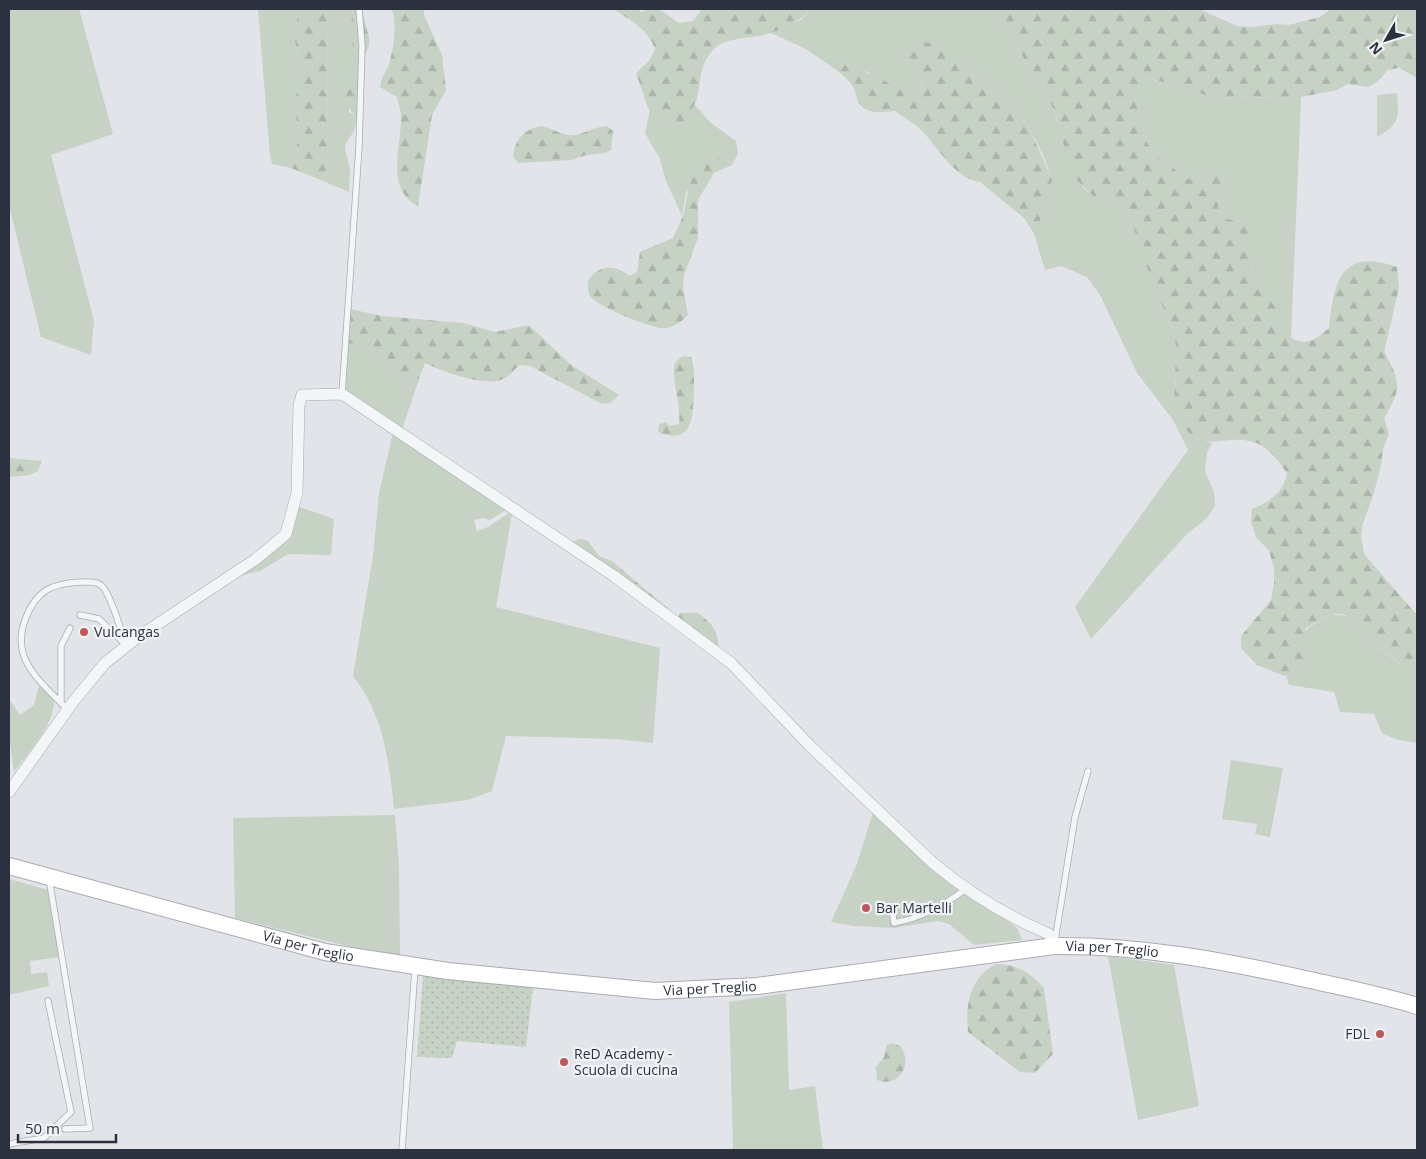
<svg xmlns="http://www.w3.org/2000/svg" width="1426" height="1159" viewBox="0 0 1426 1159" font-family="'Open Sans',sans-serif">
<style>
.grass{fill:#c6d2c4}
.forest{fill:url(#forest-firs)}
.park{fill:url(#park-dots)}
.lines{fill:none;stroke-linecap:round;stroke-linejoin:round}
.service-casing{stroke:#a8abb3;stroke-width:7}
.minor-casing{stroke:#a8abb3;stroke-width:12}
.secondary-casing{stroke:#a8abb3;stroke-width:18}
.service{stroke:#f4f5f7;stroke-width:5.5}
.minor{stroke:#f4f5f7;stroke-width:11}
.secondary{stroke:#fff;stroke-width:16}
.poi-dot{fill:#bf565a;stroke:#f1f3f6;stroke-width:2}
.labels{text-anchor:middle;stroke-width:4.5;stroke-linejoin:round;paint-order:stroke}
.poi-label{font-size:14px;fill:#2c313f;stroke:#f1f3f6;text-anchor:start}
.street-label{font-size:14px;fill:#2c313f;stroke:#f1f3f6}
</style>
<defs>
<pattern id="forest-firs" width="22" height="20" patternUnits="userSpaceOnUse" patternTransform="scale(1.25)"><rect width="22" height="20" fill="#c6d2c4"/><path d="M5 1l3.5 6h-7zM16 11l3.5 6h-7z" fill="#aab5a9"/></pattern>
<pattern id="park-dots" width="8" height="8" patternUnits="userSpaceOnUse" patternTransform="scale(1.25)"><rect width="8" height="8" fill="#c6d2c4"/><path d="M2 2h.1M6 6h.1" fill="none" stroke="#aab5a9" stroke-width="1.8" stroke-linecap="round"/></pattern>
</defs>
<rect width="100%" height="100%" fill="#e2e4e9"/>
<path class="grass" d="M9,9H79L113,134L51,155L94,321L91,355L41,337L9,205Z
M258,9H298L295,41L299,63L295,110L299,136L291,168L272,164L270,155Z
M327,9H353C350,27 348,44 359,59V71L348,77L349,112L357,117L354,131L346,143L345,149L350,169L349,192L323,181L328,161Z
M811,9H998L1033,76L1051,104L1084,189L1093,196C1111,195 1121,201 1130,215L1157,292L1170,322L1175,338L1177,365L1174,383L1197,439L1212,443L1207,453L1205,471L1214,492L1215,506L1207,518L1187,534L1091,639L1075,607L1188,450L1173,420L1137,373L1100,295L1087,277L1061,266L1045,270L1034,234L1050,199L1052,179L1043,155L1028,126L1013,106L962,56L917,69L924,89L911,91L893,87L868,72L819,58L806,49L769,32L801,20Z
M1141,77L1180,86L1213,98L1301,97L1291,338L1278,330C1279,313 1264,293 1252,281L1251,259L1241,222L1230,221L1218,215L1219,194L1224,176L1205,172L1189,180L1156,156L1144,138L1135,94Z
M1397,93C1399,118 1400,124 1377,137V95Z
M694,104L711,123L736,141L738,153L732,165L726,159L686,192L682,216L666,181L660,159L645,133L650,110L665,128L684,122Z
M348,343L380,354L407,379H419L402,429L346,392Z
M393,433L506,510L490,520L483,518L474,520L477,531L488,527L509,513L512,514L496,607L660,648L653,743L615,739L506,736L492,791L468,800L394,809C389,762 384,715 353,676L373,556L379,493Z
M297,506L334,519L331,555L288,554L260,571L239,576L273,550Z
M1329,614L1347,616L1364,637L1400,664L1417,660V743L1398,740L1382,733L1374,714L1340,712L1334,692L1289,685L1286,675L1304,668C1300,629 1298,635 1329,614Z
M39,686L44,687L54,698C55,726 29,751 14,772L9,736V699L20,715L34,705Z
M1231,760L1283,768L1270,837L1255,834L1257,824L1222,819Z
M873,812C916,857 967,891 1017,928L1022,940L974,945L949,924L938,921L894,928L854,926L831,922L857,864Z
M395,815L399,864L400,959L235,918L233,818Z
M9,879L48,890L60,957L30,961L31,974L47,972L49,986L9,995Z
M1108,956L1174,965L1199,1106L1138,1120Z
M786,993L789,1090L815,1086L823,1150H733L729,1002Z"/>
<path class="forest" d="M298,9H327L328,161L323,181L291,168L299,136L295,110L299,63L295,41Z
M353,9H362C364,26 379,46 359,59C348,44 350,27 353,9Z
M392,9H424V15L442,55L446,90L432,115L418,206C384,189 402,146 401,116C401,110 398,103 397,97L380,87C382,74 388,70 390,61C394,44 397,24 392,9Z
M613,9H636L642,12C656,3 667,14 678,23L693,21L702,9H811C797,24 778,32 758,36C742,39 723,38 712,51C699,66 701,81 697,98C695,106 688,114 684,122L665,128L648,108L636,73L649,61L655,50C650,30 630,20 613,9Z
M998,9H1199L1237,26L1252,27L1277,24L1289,25L1320,17L1331,9H1417V78L1399,68L1388,70L1377,82L1368,87L1348,84L1337,90L1301,97L1213,98L1180,86L1142,77L1135,94L1144,138L1156,156L1188,179L1217,168L1224,176L1219,194L1218,215C1229,221 1240,220 1250,227L1252,281L1277,307L1278,330C1301,345 1308,347 1329,328C1334,281 1341,247 1397,267L1399,288L1384,352C1401,382 1402,388 1384,418L1389,434L1383,449L1381,466L1373,496L1363,523L1361,535L1364,554L1417,615V660L1401,664L1364,637L1347,616L1341,614H1329L1306,628L1302,640L1311,660L1304,668L1284,676L1257,665L1241,648V636L1271,600L1274,583V568L1269,551L1256,537L1251,522L1252,509C1270,501 1283,494 1287,473C1268,446 1257,436 1222,441C1213,442 1204,443 1196,438C1162,418 1180,371 1175,340C1172,322 1162,307 1156,290C1146,266 1137,240 1130,215C1121,201 1111,195 1093,196L1071,174L1057,118L1051,104L1033,76Z
M926,42L962,56L1013,106L1028,126L1052,179L1050,199L1034,234L1025,219L980,182C953,178 938,146 920,129C912,122 903,117 895,111C881,112 864,116 857,99C856,95 855,89 852,85C843,73 830,66 819,58C835,62 853,66 868,73C888,81 902,95 924,88L917,69L902,56L908,45Z
M359,71L361,120C349,113 336,91 348,77C350,75 355,73 359,71Z
M541,126C550,127 559,134 568,135C581,137 594,126 607,126L613,131L611,150L605,153L586,155L571,160L518,163L513,156C515,139 525,129 541,126Z
M714,158L726,159L732,165L714,173L698,200V238L684,275L683,287L688,315C681,322 672,329 661,328C647,326 598,307 590,296C588,292 588,285 588,281C600,263 614,265 630,276L637,272L640,252L673,238C677,229 683,218 685,208C689,183 691,173 714,158Z
M350,309L382,316L463,323L495,332L529,325L570,364L619,395L610,403L602,404L530,366L520,365C514,369 511,375 505,378C489,389 441,371 425,363L419,379H407L380,354L348,343Z
M683,356L691,357C695,368 694,377 694,388C693,413 695,447 658,432L659,424L665,422L670,426L679,424C681,404 673,387 674,368C674,363 678,359 683,356Z
M9,458L42,461L38,471L29,475L9,477Z
M580,539L587,540L599,556L612,561L678,617L680,613H698C715,626 718,631 719,652L570,542Z
M996,964C1017,964 1030,973 1044,988L1053,1054L1035,1073L1020,1072L968,1032C965,1003 970,978 996,964Z
M891,1043L900,1046C914,1063 899,1089 877,1080L876,1067L884,1057L887,1045Z"/>
<path class="park" d="M423,976L533,988L526,1047L457,1041L452,1058L417,1057Z"/>
<g class="lines">
<g class="service-casing">
<path id="service" d="M342,394L359,147L362,46L359,9
M80,615L99,619L123,642
M61,703V646L70,628
M68,710C53,694 29,675 23,653C20,642 21,630 25,620C36,590 52,583 84,582C89,582 97,581 102,586C112,597 121,631 126,646
M49,878L90,1128L65,1129
M892,908L894,923C922,918 944,905 966,889
M1055,941L1075,817L1088,771
M9,1144L44,1138L71,1112L48,1001
M402,1150L415,968"/>
</g>
<g class="minor-casing">
<path id="minor" d="M9,792L73,702L105,663L138,637L256,559L286,534L297,493L299,405L302,395L342,394L614,576L731,663L810,746L933,863C969,893 1006,916 1049,934L1054,946"/>
</g>
<g class="secondary-casing">
<g id="secondary">
<path id="s1" d="M9,866L325,952L448,971L655,991L757,986L1054,946C1141,945 1225,961 1310,980C1346,988 1382,995 1417,1006"/>
</g>
</g>
<use href="#service" class="service"/>
<use href="#minor" class="minor"/>
<use href="#secondary" class="secondary"/>
</g>
<g class="poi-dot">
<circle cx="84" cy="632" r="5"/>
<circle cx="866" cy="908" r="5"/>
<circle cx="1380" cy="1034" r="5"/>
<circle cx="564" cy="1062" r="5"/>
</g>
<g class="labels">
<g class="poi-label">
<text x="94" y="637">Vulcangas</text>
<text x="876" y="913">Bar Martelli</text>
<text x="1370" y="1039" text-anchor="end">FDL</text>
<text x="574" y="1059">ReD Academy -<tspan x="574" dy="16">Scuola di cucina</tspan></text>
</g>
<g class="street-label">
<text dy="5" stroke="none"><textPath href="#s1" startOffset="310">Via per Treglio</textPath></text>
<text dy="5" stroke="none"><textPath href="#s1" startOffset="1120">Via per Treglio</textPath></text>
<text dy="5" stroke="none"><textPath href="#s1" startOffset="715">Via per Treglio</textPath></text>
</g>
</g>
<rect width="1426" height="1159" fill="none" stroke="#2c313f" stroke-width="20"/>
<g transform="translate(1386 40) rotate(231)" stroke="#f1f3f6" stroke-width="4" paint-order="stroke">
<path d="M0-4L9 19L0 12L-9 19Z" fill="#2c313f"/>
<text y="-8" font-size="14" font-weight="bold" text-anchor="middle" fill="#2c313f">N</text>
</g>
<path d="M18 1134v8h98v-8" fill="none" stroke="#2c313f" stroke-width="2.5"/>
<text x="25" y="1134" font-size="15" fill="#2c313f" stroke="#f1f3f6" stroke-width="4" paint-order="stroke">50 m</text>
</svg>
